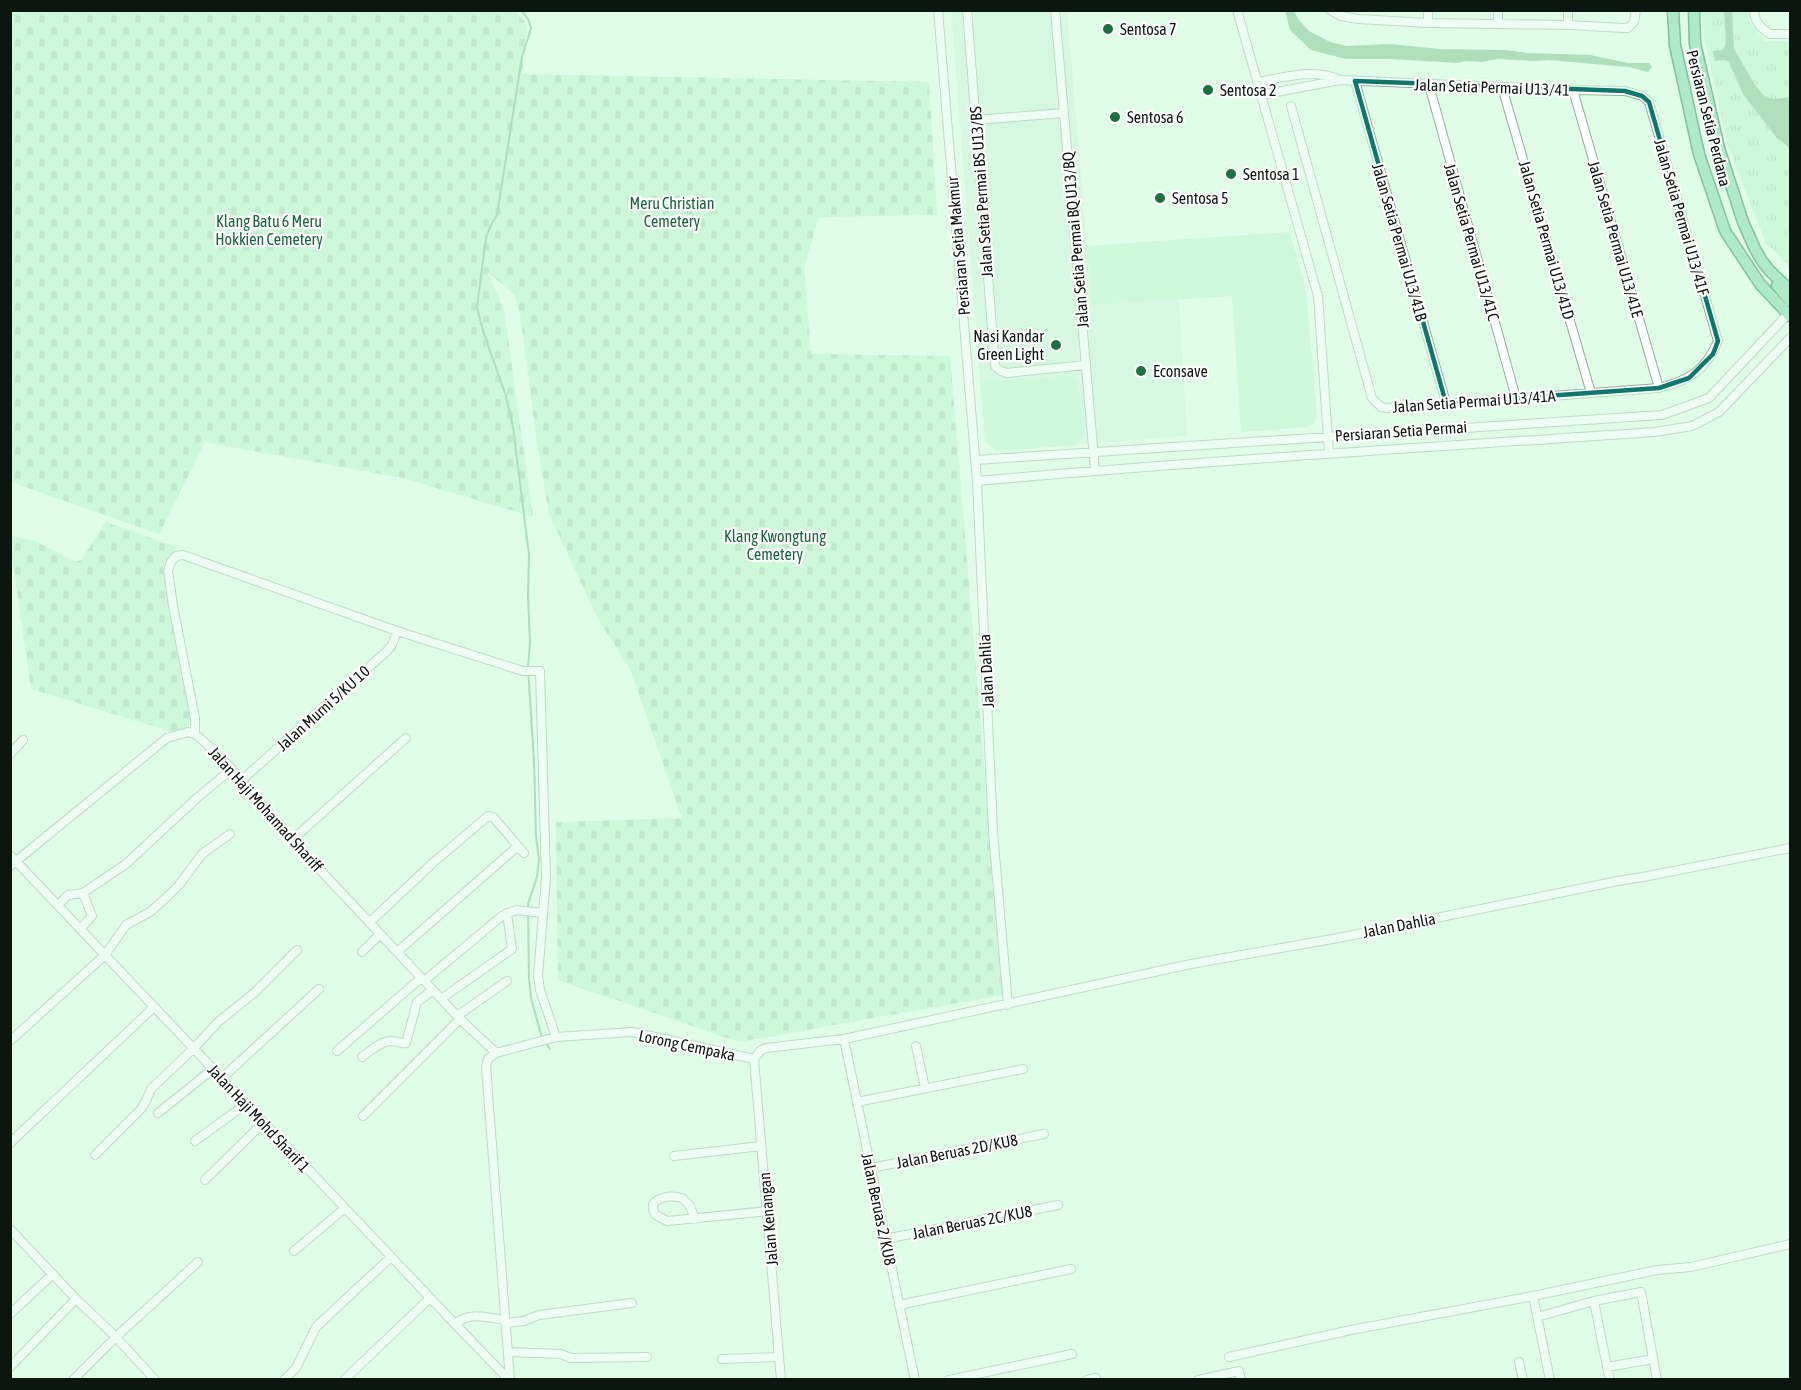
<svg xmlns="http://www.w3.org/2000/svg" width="1801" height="1390" viewBox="0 0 1801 1390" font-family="'Asap Condensed',sans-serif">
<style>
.built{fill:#cef2d8}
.grass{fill:#b8f1c9}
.cemetery{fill:url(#cemetery-stones)}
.park{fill:url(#park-tufts)}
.water{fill:#75b88b}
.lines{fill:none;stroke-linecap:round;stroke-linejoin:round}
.stream{stroke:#75b88b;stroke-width:2}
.minor-casing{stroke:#94b09c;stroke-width:10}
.major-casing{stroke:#137a47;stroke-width:13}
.minor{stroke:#fff;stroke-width:8}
.major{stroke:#74d0a3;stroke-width:10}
.marked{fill:none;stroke:#0f766e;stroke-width:4.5;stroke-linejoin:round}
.poi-dot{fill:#1c7042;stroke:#fff;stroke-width:2}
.labels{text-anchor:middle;stroke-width:4.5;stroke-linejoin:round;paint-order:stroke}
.poi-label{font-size:16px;fill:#0b160f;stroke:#fff;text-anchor:start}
.street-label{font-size:16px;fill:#0b160f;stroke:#fff}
.park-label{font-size:16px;fill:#1a653b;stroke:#fff}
</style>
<defs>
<pattern id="cemetery-stones" width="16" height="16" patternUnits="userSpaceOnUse" patternTransform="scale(1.5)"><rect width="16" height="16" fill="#b8f1c9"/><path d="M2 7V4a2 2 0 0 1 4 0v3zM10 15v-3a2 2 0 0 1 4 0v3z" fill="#9dceab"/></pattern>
<pattern id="park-tufts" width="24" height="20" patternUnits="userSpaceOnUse" patternTransform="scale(1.5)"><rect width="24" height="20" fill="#b8f1c9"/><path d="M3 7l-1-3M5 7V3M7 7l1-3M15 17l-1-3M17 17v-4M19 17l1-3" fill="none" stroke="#9dceab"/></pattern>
</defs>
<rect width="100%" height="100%" fill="#dffde7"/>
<path class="built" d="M951,11H1067L1092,305L1179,299L1187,436L997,451L985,441Z"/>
<path class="grass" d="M1290,232L1306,291L1317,416L1314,424L1307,427L1241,432L1232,296L1092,305L1087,246Z
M1071,376L1078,380L1083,435L1075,445L997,451L985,441L980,382Z"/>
<path class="cemetery" d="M11,11H515L527,25L522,74L929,82L937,215L819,217L804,267L811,354L950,356L1003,995L739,1042L558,980L556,822L682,818L630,669L597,617L549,514L537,442L520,314L514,294L487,272L504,309L533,517L403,478L205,442L159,534L11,482Z
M106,522L177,547L163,568L191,718L188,727L173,732L31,689L11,550V536L35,541L75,562L81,560Z"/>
<path class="park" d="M1701,11H1748L1749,22L1765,41H1790V267L1766,243L1728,147L1702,26Z"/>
<path class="water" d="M1285,11H1294L1299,20L1309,31L1330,42L1347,46L1390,44L1439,49L1506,50L1527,53L1590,55L1628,63H1649L1652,67L1648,72L1629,67L1548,60L1535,61L1497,59L1482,62L1465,61L1458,63L1389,59H1346L1311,50L1290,30Z
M1724,11H1732L1734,49L1755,85L1765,97L1773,99L1790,97V148L1777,138L1743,94L1729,62L1725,60L1715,61L1713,51L1723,50L1726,43Z"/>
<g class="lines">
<path class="stream" d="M521,10L528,19L531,28L522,57L497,215L492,223L486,237L477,307L483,331L506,396L513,427L529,555L528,597L530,643L528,667L534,761L536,837L539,859L537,877L528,904L529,979L531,998L542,1038
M545,1042L550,1049"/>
<g class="minor-casing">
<path id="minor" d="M938,10L977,481L993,832L1008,1005
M967,10L995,366L1001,371L1007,373L1086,365
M1055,10L1095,470
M1237,10L1318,296L1329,453
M1330,10L1341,16L1358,19L1428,23L1568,25L1623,28H1628L1634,22L1636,10
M1428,10V23
M1498,10V24
M1568,10V25
M1754,10C1754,22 1761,28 1770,34H1790
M1355,81L1446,403
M1258,82C1284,77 1315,68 1340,80
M1429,85L1516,398
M1502,87L1591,393
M1573,90L1659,388
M1261,95L1340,80L1573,90L1625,91L1642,96L1649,102L1718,341C1705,371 1690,380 1659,388L1387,408L1381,407L1372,398L1291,106
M975,120L1064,113
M975,460L1662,415L1709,398L1788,314
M977,481C1203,461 1429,447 1655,432L1692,426L1719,412L1790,338
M195,734V718L173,606L168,571L171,562L176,556L183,555L397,631L523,671H540L546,877L538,976L540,990L556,1037
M10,754L23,740
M243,779L387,651L392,645L397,631
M292,840L406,738
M10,855L455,1324L509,1380
M10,866L167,738L188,732L195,734C233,765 260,804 292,840L460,1019L496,1053
M58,905L68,895L83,893L126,864L198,797L232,769
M370,922L434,862L488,816L493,817L524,853
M80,929L92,916L83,893
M362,952L380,934
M397,952L518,846
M424,981L502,916L516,910L543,913
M441,999L512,949L507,913
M457,1016L507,981
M844,1039L915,1380
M10,1041L105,955L126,925L150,912L167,897L179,885L202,854L230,834
M916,1046L925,1088
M337,1051L421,978
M362,1057C370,1051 382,1040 392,1041C398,1041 400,1044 406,1043L417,1002L433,990
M754,1059L760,1051L766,1048L844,1039L1191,964L1338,938L1618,881L1643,877L1790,848
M754,1059L781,1380
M222,1078L319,989
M857,1102L1023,1069
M158,1113L213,1069
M363,1116L460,1019
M195,1141L246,1104
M10,1143L154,1007
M95,1155L141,1109L146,1101L151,1089L194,1048L218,1022L254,993L297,950
M674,1156L761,1146
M871,1168L1044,1134
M205,1180L264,1122
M695,1219L690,1206L682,1198C672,1195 660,1196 653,1204V1210L656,1215L667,1221L768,1211
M10,1229L76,1299L116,1337L155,1380
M885,1239L1058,1205
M294,1251L345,1208
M1533,1296L1550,1380
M1594,1301L1607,1367L1653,1359
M899,1305L1071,1269
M10,1314L53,1274
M1537,1317L1594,1301L1641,1292L1657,1380
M505,1323L524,1321L539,1315L632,1303
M455,1324C469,1311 488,1318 505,1320
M508,1352L561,1354L571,1358L647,1357
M1229,1357L1351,1330L1533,1296L1657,1270L1691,1267L1790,1244
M722,1359L779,1357
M1519,1362L1523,1380
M10,1367L76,1299
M1607,1367L1610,1380
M73,1380L116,1337L198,1262
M284,1380L296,1368L316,1327L391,1257
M344,1380L430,1298
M510,1380L486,1067L488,1059L496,1053L556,1037L632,1032L754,1059
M949,1380L1072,1354
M1087,1380L1096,1378
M1198,1380L1239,1371L1241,1380"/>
</g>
<g class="major-casing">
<path id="major" d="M1673,10L1675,45L1699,154L1725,231L1760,284L1790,316
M1694,10L1695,43L1719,148L1743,222L1755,249L1762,261L1770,271L1790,290
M1777,285L1790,301"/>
</g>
<use href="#minor" class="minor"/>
<use href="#major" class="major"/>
</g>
<path d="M0 0H1801V1390H0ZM1355,81L1625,91L1642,96L1649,102L1718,341L1713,354L1689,378L1659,388L1446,403Z" fill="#dffde7" fill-opacity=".55" fill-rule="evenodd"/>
<path class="marked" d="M1355,81L1625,91L1642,96L1649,102L1718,341L1713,354L1689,378L1659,388L1446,403Z"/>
<g class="poi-dot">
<circle cx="1108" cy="29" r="6"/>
<circle cx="1208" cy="90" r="6"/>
<circle cx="1115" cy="117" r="6"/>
<circle cx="1231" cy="174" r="6"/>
<circle cx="1160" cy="198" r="6"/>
<circle cx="1056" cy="345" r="6"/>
<circle cx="1141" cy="371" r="6"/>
</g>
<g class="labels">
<g class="poi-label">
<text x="1120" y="35">Sentosa 7</text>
<text x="1220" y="96">Sentosa 2</text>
<text x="1127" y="123">Sentosa 6</text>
<text x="1243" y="180">Sentosa 1</text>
<text x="1172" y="204">Sentosa 5</text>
<text x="1044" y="342" text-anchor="end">Nasi Kandar<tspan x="1044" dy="18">Green Light</tspan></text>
<text x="1153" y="377">Econsave</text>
</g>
<g class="street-label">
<text transform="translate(1492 87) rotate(2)" y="6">Jalan Setia Permai U13/41</text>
<text transform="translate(1709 118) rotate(76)" y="6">Persiaran Setia Perdana</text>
<text transform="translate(981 192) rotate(-94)" y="6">Jalan Setia Permai BS U13/BS</text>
<text transform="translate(1682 217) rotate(74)" y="6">Jalan Setia Permai U13/41F</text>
<text transform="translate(1616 239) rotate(74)" y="6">Jalan Setia Permai U13/41E</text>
<text transform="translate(1075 240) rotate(-95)" y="6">Jalan Setia Permai BQ U13/BQ</text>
<text transform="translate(1547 240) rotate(74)" y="6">Jalan Setia Permai U13/41D</text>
<text transform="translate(1400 242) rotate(74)" y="6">Jalan Setia Permai U13/41B</text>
<text transform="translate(1472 242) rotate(74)" y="6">Jalan Setia Permai U13/41C</text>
<text transform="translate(958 246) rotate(-95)" y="6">Persiaran Setia Makmur</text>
<text transform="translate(1474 401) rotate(-4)" y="6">Jalan Setia Permai U13/41A</text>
<text transform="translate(1401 431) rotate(-4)" y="6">Persiaran Setia Permai</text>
<text transform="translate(986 671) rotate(-93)" y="6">Jalan Dahlia</text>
<text transform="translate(323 708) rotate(-42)" y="6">Jalan Murni 5/KU 10</text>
<text transform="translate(266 809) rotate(48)" y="6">Jalan Haji Mohamad Shariff</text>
<text transform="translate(1399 925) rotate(-11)" y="6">Jalan Dahlia</text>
<text transform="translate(687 1045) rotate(12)" y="6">Lorong Cempaka</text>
<text transform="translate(259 1118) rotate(47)" y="6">Jalan Haji Mohd Sharif 1</text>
<text transform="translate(957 1151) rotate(-11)" y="6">Jalan Beruas 2D/KU8</text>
<text transform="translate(879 1209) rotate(78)" y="6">Jalan Beruas 2/KU8</text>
<text transform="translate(768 1219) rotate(-95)" y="6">Jalan Kenangan</text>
<text transform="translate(972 1222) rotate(-11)" y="6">Jalan Beruas 2C/KU8</text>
</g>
<g class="park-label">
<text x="672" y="209">Meru Christian<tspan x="672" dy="18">Cemetery</tspan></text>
<text x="269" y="227">Klang Batu 6 Meru<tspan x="269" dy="18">Hokkien Cemetery</tspan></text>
<text x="775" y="542">Klang Kwongtung<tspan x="775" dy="18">Cemetery</tspan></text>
</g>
</g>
<rect width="1801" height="1390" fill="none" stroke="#0b160f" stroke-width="24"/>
</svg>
